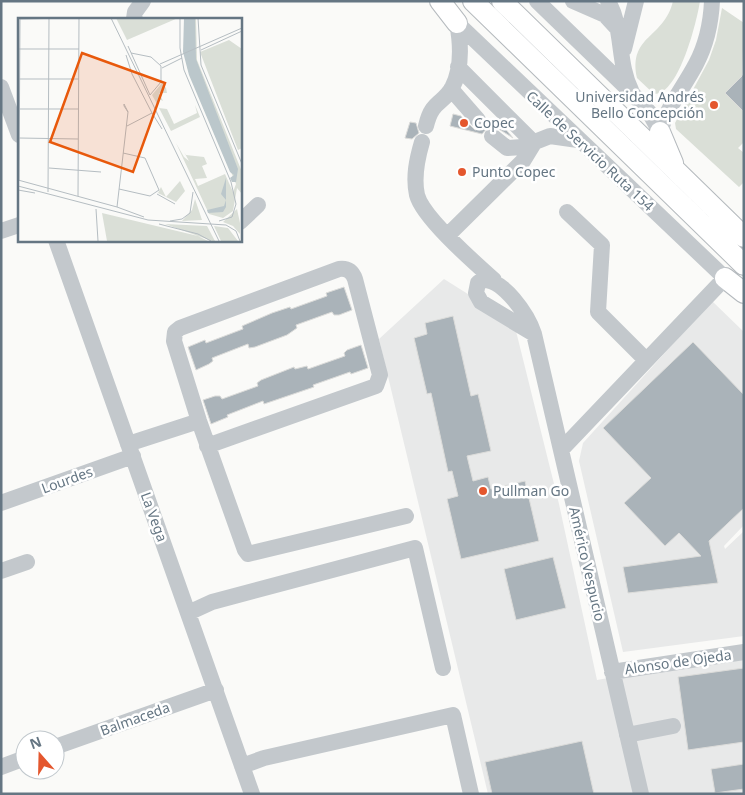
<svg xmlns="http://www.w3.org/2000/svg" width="745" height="795" viewBox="0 0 745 795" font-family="'Noto Sans',sans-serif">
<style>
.built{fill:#e8e9e9}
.green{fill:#dadfd7}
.building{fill:#aab3b9;stroke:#dcdcda}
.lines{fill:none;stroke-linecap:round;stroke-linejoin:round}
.major-casing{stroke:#b5babe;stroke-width:22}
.minor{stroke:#c3c8cc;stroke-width:16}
.major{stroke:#fff;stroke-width:20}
.poi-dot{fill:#e4572e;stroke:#fff;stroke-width:2}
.labels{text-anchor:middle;stroke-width:5;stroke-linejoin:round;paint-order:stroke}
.poi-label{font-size:14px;fill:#657683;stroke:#fff;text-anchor:start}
.street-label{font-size:14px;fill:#657683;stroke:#fff}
.inset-road{fill:none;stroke:#b5bdc2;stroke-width:1}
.view{fill:#e8590c;fill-opacity:0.15;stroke:#e8590c;stroke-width:2.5}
.inset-edge{fill:none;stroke:#657683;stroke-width:2.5}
</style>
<rect width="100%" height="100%" fill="#fafaf8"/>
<path class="built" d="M444,279L514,323L559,504L597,680L744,654V794H488L379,339Z
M712,301L744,332V525L724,546L725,549L744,531V636L623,652L579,461L583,443Z"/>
<path class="green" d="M673,1H700C697,21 679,95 654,94L637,78C628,35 664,39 673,1Z
M722,8L744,23L742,76L725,93L744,112V142L738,148L744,153V182L739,187L676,129L675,123L709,60L716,40Z"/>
<path class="building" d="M744,74V112L725,93Z
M453,114L461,116L475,130L484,128L488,122L503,126L513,138L494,126L488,127L482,134L450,126Z
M410,122L416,123L419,133L412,139L405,138Z
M344,287L352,310L339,315H334L332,312L296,325L297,328L287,335L255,347L249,348L248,344L212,358L213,361L209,364L196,370L188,347L205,340L206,343L243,329L242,326L272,313L290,307L291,309L327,296L326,293Z
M453,316L471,396L478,394L491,451L467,456L473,481L488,477L491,489L525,481L539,541L461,559L447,499L458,496L452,471L448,472L431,393L427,394L414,338L427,334L425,323Z
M693,342L744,395V508L709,541L718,583L628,593L623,567L701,556L679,533L665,546L624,503L651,478L603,428Z
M361,345L368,368L351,374L350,372L313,385L314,387L264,404L263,401L227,415L228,417L211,424L203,400L215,396H220L222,399L258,386L257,383L261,380L294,367L295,369L307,366L308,369L345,356L344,353L347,350Z
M553,557L566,608L516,620L504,569Z
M744,668V742L688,750L678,677Z
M582,741L594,794H492L485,762Z
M744,764V789L715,793L711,769Z"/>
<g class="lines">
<g class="major-casing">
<path id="major" d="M440,1L457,23
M473,1L744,265
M502,1L744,237
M660,132L673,163
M725,278L744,293"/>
</g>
<path class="minor" d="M537,1L632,93L649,112L660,132
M573,1L605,15L617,28
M608,1C624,29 617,62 631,90
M134,19L135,12L143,1
M457,23L725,278L561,450
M624,49L636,1
M458,67L534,143
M1,87L19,135
M451,89L478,120
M426,126C432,100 443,104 452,88C462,69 461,44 457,23
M660,132C667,107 684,87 696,64C706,45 711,23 712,1
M492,136L507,148L522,147L550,136L578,140
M422,142C417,159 413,177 417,195C423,218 475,263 494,280
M567,212L602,245L598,312L646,360
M240,222L258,205
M1,231L19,225
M448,235L523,161L534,143
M56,240L252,794
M534,334L481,302L476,293L478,283L482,280C503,278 528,315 534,334L641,794
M128,444L199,421
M207,446L376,386L380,375L355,279C352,271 347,268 339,269L180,328L175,332L174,341L199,421L245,550L248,554L406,516
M1,503L133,456
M1,571L27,562
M188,613L212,602L415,548L443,668
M612,672L744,652
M627,735L673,726
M55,747L216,690
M242,766L264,758L453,715L471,794
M1,767L25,758"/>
<use href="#major" class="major"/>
</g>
<g class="poi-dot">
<circle cx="714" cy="105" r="5"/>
<circle cx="464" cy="123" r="5"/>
<circle cx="462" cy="172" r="5"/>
<circle cx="483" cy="491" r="5"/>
</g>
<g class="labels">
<g class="poi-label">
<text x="704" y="102" text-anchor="end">Universidad Andrés<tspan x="704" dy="16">Bello Concepción</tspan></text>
<text x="474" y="128">Copec</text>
<text x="472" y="177">Punto Copec</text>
<text x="493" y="496">Pullman Go</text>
</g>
<g class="street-label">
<text transform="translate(590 151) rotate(43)" y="5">Calle de Servicio Ruta 154</text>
<text transform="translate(67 480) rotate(-20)" y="5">Lourdes</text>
<text transform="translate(154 517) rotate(70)" y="5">La Vega</text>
<text transform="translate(587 564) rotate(77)" y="5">Américo Vespucio</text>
<text transform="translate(678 662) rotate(-8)" y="5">Alonso de Ojeda</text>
<text transform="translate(135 719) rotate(-20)" y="5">Balmaceda</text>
</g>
</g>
<g transform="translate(18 18)">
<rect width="224" height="224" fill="#fafaf8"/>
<path d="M98,0H160L109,22ZM166,0H178L179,42L224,154V176L219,170L215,193L205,200L191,196L158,125L166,139L171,143L166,134L168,137L186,139L189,146L184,148L189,160L177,161L180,168L207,156L215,174L218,166L169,49ZM211,22L224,31V130L220,132L182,34ZM144,65L152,75L148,70L149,75H141L145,83L141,81L139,86L134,77ZM177,87L182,99L153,113L141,90L149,91L156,106L179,95ZM162,163L167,173L158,184L140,175L143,169L148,179ZM177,181L184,202L164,203L174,192ZM219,191L222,205V216L215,208L205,204ZM84,195L180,218L190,223H89ZM147,206L189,208L197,223H194ZM196,208L210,210L220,223H203Z" fill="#dadfd7"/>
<path d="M166,0H177L178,41L220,151L218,164H214L212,160L216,157L212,154L171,57L165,34ZM208,160V189L205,194L190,195L189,192L206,188L208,182L203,176Z" fill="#bbc7cb"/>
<path class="inset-road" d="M93,0L201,223M162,0V30L166,52L213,164L218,186M180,0L183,47L224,146M2,1L49,0M110,28L132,77L143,64V48L133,39L113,35M1,31H61M183,32L224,13M108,37L114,56M142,46L224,10M144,50L164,40M1,61H61M1,91H61M134,95L144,111M109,108L134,95L114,56M1,120L60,121M31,150L83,154M0,162L99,189L110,94L106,86V88L110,94M1,163L2,0M0,168L130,202L208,207L218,213L222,223M101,171L132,178L141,172L127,140L105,135M0,172L17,175M30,174L31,0M139,176L157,186M60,178L61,0M99,189L126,199M78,191L80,223M152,203L164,201L172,195L175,174M201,203L214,199L218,186M141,206L180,216L193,223"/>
<path class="view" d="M64,35L147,65L115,154L32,124Z"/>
<rect width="224" height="224" class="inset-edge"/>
</g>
<rect width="745" height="795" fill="none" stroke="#657683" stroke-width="5"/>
<g transform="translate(40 755) rotate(340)"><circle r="24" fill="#ffffff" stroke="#c1c8cd"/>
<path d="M0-4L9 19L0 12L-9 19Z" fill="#e4572e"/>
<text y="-8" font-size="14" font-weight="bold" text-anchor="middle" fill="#657683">N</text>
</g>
</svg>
